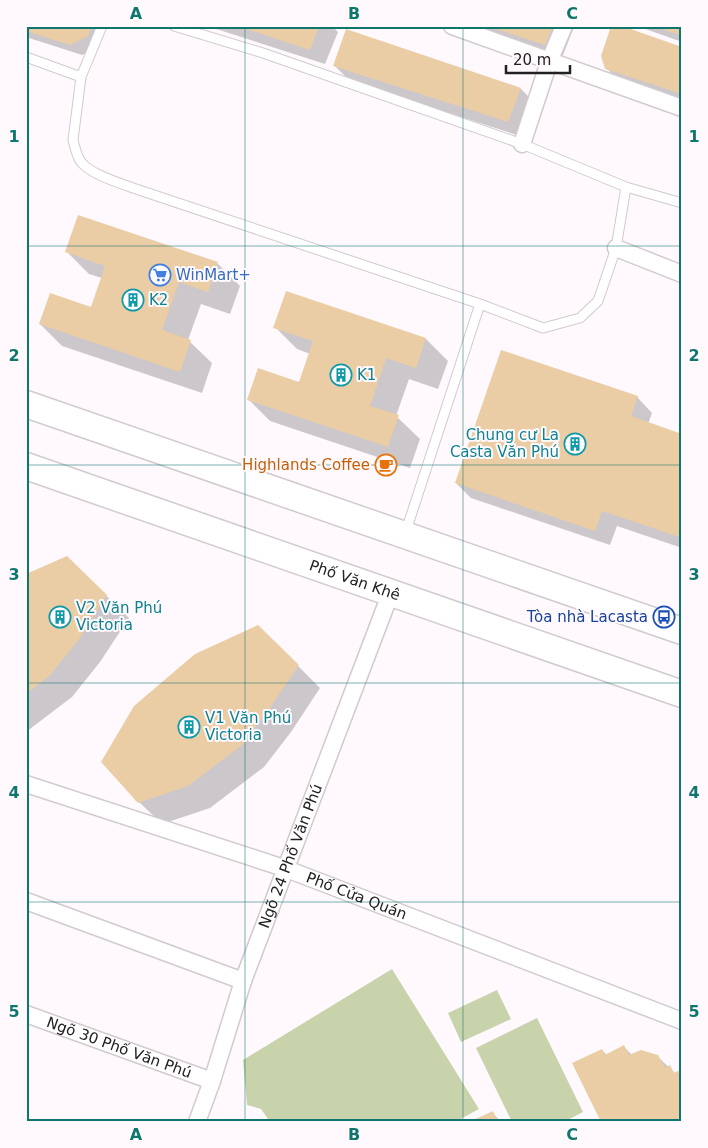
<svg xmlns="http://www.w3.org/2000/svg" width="708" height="1148" viewBox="0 0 708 1148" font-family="'DejaVu Sans',sans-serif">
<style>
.green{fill:#c9d3ab}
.shadow{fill:#0003}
.building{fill:#eacda4}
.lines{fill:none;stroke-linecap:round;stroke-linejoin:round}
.lane-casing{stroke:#d1cad0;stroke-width:11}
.street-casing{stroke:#d1cad0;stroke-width:19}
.primary-casing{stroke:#d1cad0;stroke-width:29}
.lane{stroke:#fff;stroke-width:9}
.street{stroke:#fff;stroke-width:16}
.primary{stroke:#fff;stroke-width:26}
.grid{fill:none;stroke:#0f766e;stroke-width:1;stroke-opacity:0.55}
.labels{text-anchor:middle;stroke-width:4;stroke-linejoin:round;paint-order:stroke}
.shop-label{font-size:15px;fill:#366cbe;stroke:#fff9fe;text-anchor:start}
.culture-label{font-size:15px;fill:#0d838f;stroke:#fff9fe;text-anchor:start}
.food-label{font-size:15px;fill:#c56008;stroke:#fff9fe;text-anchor:end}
.street-label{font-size:15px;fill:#232022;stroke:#fff9fe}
.transit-label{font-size:15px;fill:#164399;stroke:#fff9fe;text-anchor:end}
.neatline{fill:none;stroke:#0f766e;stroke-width:2}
.grid-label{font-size:16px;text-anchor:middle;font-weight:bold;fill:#0f766e}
</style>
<rect width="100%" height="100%" fill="#fff9fe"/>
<path class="green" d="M392,969L479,1109L455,1122H270L261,1109L247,1105L243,1060Z
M497,990L511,1019L461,1042L448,1013Z
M537,1018L583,1112L564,1122H512L476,1048Z"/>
<path class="shadow" d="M26,26H106L99,47L82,55L26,37Z
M207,26H332L338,32L325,64Z
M456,26H573L574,27L561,60Z
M637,26H682V42Z
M682,48V101L618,79L606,68Z
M335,66L521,89L536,104L523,137L350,81Z
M79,217L218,264L240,286L230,314L201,304L188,340L212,363L202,393L62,346L40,324L91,308L102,278L89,274L67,252Z
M287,292L426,339L448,361L438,389L409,379L396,416L420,439L410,468L270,421L248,399L300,384L310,354L297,349L275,327Z
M637,397L652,413L648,424L682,435V548L617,526L610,545L471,498L456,483Z
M67,557L129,618L100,662L72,697L26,732V576Z
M298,666L320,688L291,732L264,767L210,808L162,824L139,802Z
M624,1047L632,1055L657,1056L676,1074L602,1122V1050L607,1055Z
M492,1112L501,1122H472Z"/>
<path class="building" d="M26,26H92L88,36L70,45L26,31Z
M238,26H319L310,50Z
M487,26H553L545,45Z
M611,26H622L682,47V94L605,69L601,56Z
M682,26V36L656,27V26Z
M346,29L521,88L508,122L333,66Z
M78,215L218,262L208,292L179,282L162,330L191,340L180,372L39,324L50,293L91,307L105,266L65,252Z
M286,291L426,338L416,368L386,358L370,406L399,415L388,447L247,400L258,368L299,382L313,341L273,328Z
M501,350L638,396L631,416L682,434V538L602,511L595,531L455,483Z
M67,556L107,595L79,639L50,675L26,694V574Z
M258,625L299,665L269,709L242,745L188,786L138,803L101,762L134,706L195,654Z
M624,1045L629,1055L641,1050L658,1055L665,1068L670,1065L674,1073L682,1069V1122H601L572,1063L602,1049L605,1055Z
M493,1111L498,1122H469Z"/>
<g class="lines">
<g class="lane-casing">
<path id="lane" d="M174,26L263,53L522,144L626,187L616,248L598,301L580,318L543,328L480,304L405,534
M26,57L81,77L102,26
M81,77L73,140C75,147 76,155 81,162C91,175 123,184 139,190L480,304
M626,187L682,203"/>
</g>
<g class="street-casing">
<g id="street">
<path d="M452,26L682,108"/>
<path d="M522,144L549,62L564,26"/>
<path d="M616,248L682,274"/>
<path id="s1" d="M26,784L284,868L682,1021"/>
<path d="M26,901L243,981"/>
<path id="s2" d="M26,1014L212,1081"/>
<path id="s3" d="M197,1122L212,1081L243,981L391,592"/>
</g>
</g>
<g class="primary-casing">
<g id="primary">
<path d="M26,404L682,631"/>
<path id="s4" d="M26,466L682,694"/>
</g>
</g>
<use href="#lane" class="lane"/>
<use href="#street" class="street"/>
<use href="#primary" class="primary"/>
</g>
<path class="grid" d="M245,26V1122M463,26V1122M26,246H682M26,465H682M26,683H682M26,902H682"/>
<defs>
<g id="supermarket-ring" transform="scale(1.125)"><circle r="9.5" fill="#fff9fe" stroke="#3f7fe0" stroke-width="1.5"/><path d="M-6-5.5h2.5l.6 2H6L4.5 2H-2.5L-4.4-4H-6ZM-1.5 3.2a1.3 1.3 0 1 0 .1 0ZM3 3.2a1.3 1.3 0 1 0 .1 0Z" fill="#3f7fe0"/></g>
<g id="building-ring" transform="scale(1.125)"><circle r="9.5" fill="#fff9fe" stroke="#0f9aa8" stroke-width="1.5"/><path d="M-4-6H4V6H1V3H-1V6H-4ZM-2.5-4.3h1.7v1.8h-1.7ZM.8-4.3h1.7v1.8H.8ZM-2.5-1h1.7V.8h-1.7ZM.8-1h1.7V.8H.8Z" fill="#0f9aa8"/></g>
<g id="cafe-ring" transform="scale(1.125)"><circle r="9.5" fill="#fff9fe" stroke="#e8710a" stroke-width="1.5"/><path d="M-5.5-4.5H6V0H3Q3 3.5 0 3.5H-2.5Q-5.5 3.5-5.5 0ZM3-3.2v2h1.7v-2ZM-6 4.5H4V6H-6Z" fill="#e8710a"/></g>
<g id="bus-ring" transform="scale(1.125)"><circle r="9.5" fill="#fff9fe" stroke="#1a4fb4" stroke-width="1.5"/><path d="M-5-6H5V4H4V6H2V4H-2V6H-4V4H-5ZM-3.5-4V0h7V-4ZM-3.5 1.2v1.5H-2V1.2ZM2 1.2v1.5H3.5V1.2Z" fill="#1a4fb4"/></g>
</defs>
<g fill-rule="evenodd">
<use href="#supermarket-ring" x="160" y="275"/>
<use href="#building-ring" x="133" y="300"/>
<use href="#building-ring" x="341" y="375"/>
<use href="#building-ring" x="575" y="444"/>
<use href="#cafe-ring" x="386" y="465"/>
<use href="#building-ring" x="60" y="617"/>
<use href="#bus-ring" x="664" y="617"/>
<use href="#building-ring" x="189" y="727"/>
</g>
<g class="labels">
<g class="shop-label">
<text x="176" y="280">WinMart+</text>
</g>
<g class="culture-label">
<text x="149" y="305">K2</text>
<text x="357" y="380">K1</text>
<text x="559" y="440" text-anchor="end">Chung cư La<tspan x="559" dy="17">Casta Văn Phú</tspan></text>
<text x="76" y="613">V2 Văn Phú<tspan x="76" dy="17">Victoria</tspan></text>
<text x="205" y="723">V1 Văn Phú<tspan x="205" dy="17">Victoria</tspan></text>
</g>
<g class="food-label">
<text x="370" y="470">Highlands Coffee</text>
</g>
<g class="street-label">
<text dy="5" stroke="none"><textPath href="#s4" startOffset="348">Phố Văn Khê</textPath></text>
<text dy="5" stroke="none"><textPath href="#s3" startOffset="282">Ngõ 24 Phố Văn Phú</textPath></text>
<text dy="5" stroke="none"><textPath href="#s1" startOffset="349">Phố Cửa Quán</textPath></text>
<text dy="5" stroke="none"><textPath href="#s2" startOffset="99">Ngõ 30 Phố Văn Phú</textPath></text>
</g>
<g class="transit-label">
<text x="648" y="622">Tòa nhà Lacasta</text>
</g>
</g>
<rect width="708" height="1148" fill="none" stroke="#fff9fe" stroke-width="55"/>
<path d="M506 65v8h64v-8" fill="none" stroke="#232022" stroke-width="2.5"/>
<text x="513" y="65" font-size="15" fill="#232022" stroke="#fff9fe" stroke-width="4" paint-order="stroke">20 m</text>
<rect x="28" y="28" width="652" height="1092" class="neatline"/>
<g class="grid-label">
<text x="136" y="19">A</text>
<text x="354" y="19">B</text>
<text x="572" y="19">C</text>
<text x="14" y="142">1</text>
<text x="694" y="142">1</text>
<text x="14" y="361">2</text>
<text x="694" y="361">2</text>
<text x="14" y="580">3</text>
<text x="694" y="580">3</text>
<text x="14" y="798">4</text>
<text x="694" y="798">4</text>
<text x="14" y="1017">5</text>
<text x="694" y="1017">5</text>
<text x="136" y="1140">A</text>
<text x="354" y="1140">B</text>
<text x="572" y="1140">C</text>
</g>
</svg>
